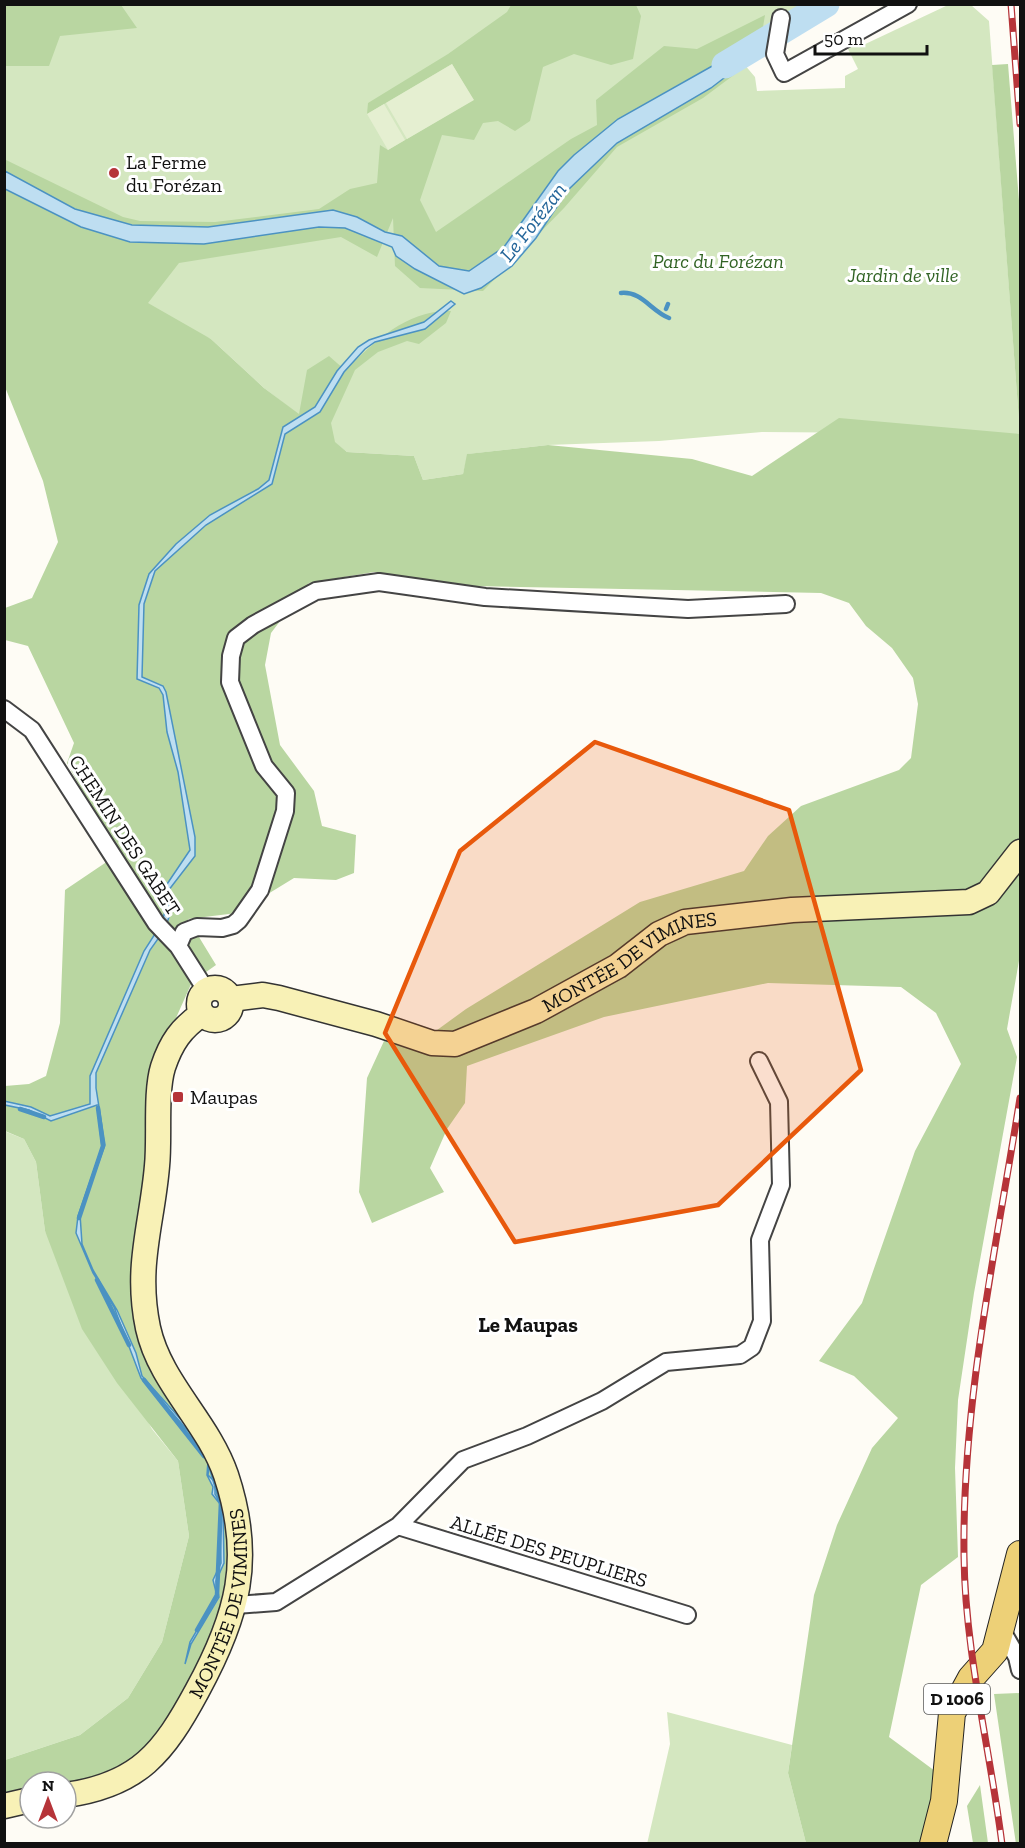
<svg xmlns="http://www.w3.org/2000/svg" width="1025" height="1848" viewBox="0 0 1025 1848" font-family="'Zilla Slab',serif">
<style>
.green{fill:#d4e7c0}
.forest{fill:#b9d6a1}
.pitch{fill:#e5efd1}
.water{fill:#bedef1;stroke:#4b92c2;stroke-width:1.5}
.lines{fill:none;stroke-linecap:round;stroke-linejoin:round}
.stream{stroke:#4b92c2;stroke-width:4.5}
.river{stroke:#bedef1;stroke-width:27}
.street-casing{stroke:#444;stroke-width:20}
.secondary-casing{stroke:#333;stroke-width:27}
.primary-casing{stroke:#222;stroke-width:28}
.street{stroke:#fff;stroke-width:16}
.secondary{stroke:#f8f1b6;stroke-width:24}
.primary{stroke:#edd077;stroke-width:26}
.rail-casing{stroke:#b63439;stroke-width:7}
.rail{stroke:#fff;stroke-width:4.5;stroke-dasharray:14;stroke-linecap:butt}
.marked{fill:#e8590c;fill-opacity:0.2;stroke:#e8590c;stroke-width:4.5;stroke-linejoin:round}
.poi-dot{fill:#b63439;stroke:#fff;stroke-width:2}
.labels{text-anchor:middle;stroke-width:6;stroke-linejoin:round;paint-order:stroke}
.shield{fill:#fff;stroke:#585858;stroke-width:1.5}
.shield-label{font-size:18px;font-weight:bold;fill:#111}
.poi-label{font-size:20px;fill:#111;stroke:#fff;text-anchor:start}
.park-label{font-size:20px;font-style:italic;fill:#326425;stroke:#fff}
.street-label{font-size:20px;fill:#111;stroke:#fff}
.water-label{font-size:21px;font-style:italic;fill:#236599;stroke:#fff}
.neighbourhood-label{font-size:21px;font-weight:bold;fill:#111;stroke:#fff}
</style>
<rect width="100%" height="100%" fill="#fefcf5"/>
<path class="green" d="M5,5H801L732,50L755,77L757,91L845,88V76L858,69L846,45L855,40L859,47L948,5H971L989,21L1020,434L762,432L659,441L548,445L468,454L463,474L423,480L414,456L347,452L264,388L211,339L5,248Z
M4,1131L24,1139L36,1162L45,1231L152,1429L178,1461L189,1536L162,1642L128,1698L80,1735L5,1760Z
M667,1712L792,1745L788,1773L806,1843L647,1844L670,1744Z"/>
<path class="forest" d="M121,5L137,28L60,36L49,66H6L5,5Z
M511,5H636L641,16L633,59L611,65L574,54L543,67L530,121L515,131L498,121L483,123L474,140L442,135L420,200L436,232L571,139L597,125L596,100L664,46L697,49L765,15L758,57L703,98L617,147L564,208L483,291L420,288L395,266L393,218L377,257L341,237L179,263L148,303L211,339L264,388L299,414L307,370L329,356L345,370C376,341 406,310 451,311L446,323L419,344L407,341L378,352L355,370L331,423L335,442L347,452L414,456L423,480L463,474L467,454L548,445L692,459L752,476L839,418L1020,434L992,65L1008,64L1020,213V955L1007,1029L1017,1057L974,1293L958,1400L955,1468L958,1557L921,1585L889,1737L935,1771L931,1814L922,1843H806L788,1773L814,1595L837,1525L872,1448L898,1418L854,1376L819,1361L862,1303L915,1151L961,1064L936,1013L901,987L768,983L604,1017L467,1066L465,1103L447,1129L430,1168L444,1192L372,1223L359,1192L367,1078L384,1041L411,1049L466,1009L640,902L744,871L768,836L801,806L899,770L911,758L918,704L913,678L892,648L866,626L849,603L821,593L475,586L374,572L309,583L271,633L265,665L280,745L314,791L322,826L356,835L354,873L336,880L294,878L237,913L188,919L216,965L192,982L156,1063L140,1326L209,1434L237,1551L208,1674L134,1767L66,1783L30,1782V1791L5,1797V1760L80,1735L128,1698L162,1642L189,1536L178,1461L117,1383L82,1329L45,1231L36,1162L24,1139L5,1131V1086L29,1084L46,1076L60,1023L65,890L105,863L114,849L67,763L74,743L28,646L5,640V608L32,598L58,542L43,481L5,387L4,159L123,217L140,221L215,222L319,209L350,189L377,183L380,145L388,150L473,100L452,64L367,114L368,103L448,54L507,12Z
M1020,1693V1843L1016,1844L994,1694Z
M980,1785L988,1843H973L967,1806Z"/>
<path class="pitch" d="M452,64L474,100L407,139L386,103Z
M384,104L405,140L388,150L367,114Z"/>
<path class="water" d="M753,41L758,52L711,88L617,143L568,190L536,238L512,266L481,288L464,294L415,269L396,256L392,247L345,228L319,227L204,244L130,242L81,227L5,189V171L75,209L132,225L208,227L333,210L357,217L385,232L402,236L439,266L469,271L504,247L558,171L574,155L618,119L714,65L716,67Z
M451,301L455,304L425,329L375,342L365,349L344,372L320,412L285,434L272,484L206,525L155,571L144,604L142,677L163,686L166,692L195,837V856L168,891L169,917L165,929L150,950L96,1073V1088L105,1145L80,1214L82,1244L93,1270L117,1310L136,1353L142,1376L192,1432L210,1460L208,1475L215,1482V1494L223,1508L224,1563L216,1581L219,1597L191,1644L185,1664L190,1642L217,1596L213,1580L221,1563L220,1504L212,1494L213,1487L207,1475L208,1461L190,1433L141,1378L114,1307L93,1273L76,1233L78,1216L102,1147L97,1105L51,1121L29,1110L5,1105L4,1101L31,1107L50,1116L90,1104V1076L144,951L162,923L165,911L163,890L190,850L178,772L167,732L163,695L159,688L137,679L139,605L149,574L176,544L210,515L258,489L269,480L283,427L315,407L337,371L358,347L369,340L424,322Z"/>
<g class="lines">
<path class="stream" d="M621,293C642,291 651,311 669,318
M666,309L668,304
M20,1109L44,1117
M79,1218L103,1146L98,1108
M97,1280L129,1345
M144,1380L204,1456
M197,1630L217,1595L221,1502L210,1465"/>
<path class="river" d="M725,65L826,4"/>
<g class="street-casing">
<path id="street" d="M781,18L775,54L784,73L908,4
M4,709L32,730L156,923L178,946L206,990
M178,946L184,932L197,927L222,928L233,925L239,920L260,890L285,811L286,793L264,766L230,682L231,656L236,638L253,625L316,591L379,582L485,597L688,609L786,604
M398,1526L687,1615
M236,1605L276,1602L398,1526L463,1460L527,1436L602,1401L666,1362L740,1355L752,1347L762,1321L760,1240L781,1185L779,1102L759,1061
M1001,1629L1017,1657L1020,1670"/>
</g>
<g class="secondary-casing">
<g id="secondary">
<circle cx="215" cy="1004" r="16"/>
<path id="s1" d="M231,999L263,995L279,998L376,1024L432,1043L455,1044L536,1011L618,966L659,934L685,922L792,910L969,902L988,893L1020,852"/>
<path id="s2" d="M66,1795C139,1785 164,1752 197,1691C238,1616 254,1559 226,1475C208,1422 160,1383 148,1328C135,1266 152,1225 157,1166C160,1138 155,1093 163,1067C171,1043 181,1028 202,1014"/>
<path d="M4,1806L30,1800"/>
</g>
</g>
<g class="primary-casing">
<path id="primary" d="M933,1844L944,1801L952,1713L971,1678L995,1651L1020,1554"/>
</g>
<use href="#street" class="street"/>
<use href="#secondary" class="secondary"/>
<use href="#primary" class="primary"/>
<g class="rail-casing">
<path id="rail" d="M1011,4L1020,124
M1002,1844C990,1749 965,1652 964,1556C962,1402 996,1250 1020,1098"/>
</g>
<use href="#rail" class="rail"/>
</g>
<path class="marked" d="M595,742L789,810L861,1070L718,1205L515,1242L385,1033L460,851Z"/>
<g class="poi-dot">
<circle cx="114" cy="173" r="6"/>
<rect x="172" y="1091" width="12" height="12" rx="3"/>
</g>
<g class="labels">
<rect class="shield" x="924" y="1684" width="66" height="30" rx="4.5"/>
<g class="shield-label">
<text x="957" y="1705">D 1006</text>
</g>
<g class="poi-label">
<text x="126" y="169">La Ferme<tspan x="126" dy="23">du Forézan</tspan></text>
<text x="190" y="1104">Maupas</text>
</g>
<g class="park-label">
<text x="718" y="268">Parc du Forézan</text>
<text x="903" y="282">Jardin de ville</text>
</g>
<g class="street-label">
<text transform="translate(125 835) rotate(57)" y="7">CHEMIN DES GABET</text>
<text dy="7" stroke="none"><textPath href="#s1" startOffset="426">MONTÉE DE VIMINES</textPath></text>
<text transform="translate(549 1551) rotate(17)" y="7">ALLÉE DES PEUPLIERS</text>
<text dy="7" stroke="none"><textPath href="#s2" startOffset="268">MONTÉE DE VIMINES</textPath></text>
</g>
<g class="water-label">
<text transform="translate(533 222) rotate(-52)" y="7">Le Forézan</text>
</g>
<g class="neighbourhood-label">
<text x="528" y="1332">Le Maupas</text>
</g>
</g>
<rect width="1025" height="1848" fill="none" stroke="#111111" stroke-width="12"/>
<g transform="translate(48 1800)"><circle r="28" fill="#ffffff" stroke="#a0a0a0" stroke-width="1.5"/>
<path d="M0-4.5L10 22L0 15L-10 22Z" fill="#b63439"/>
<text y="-9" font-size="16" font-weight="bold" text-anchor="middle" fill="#111111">N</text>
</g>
<path d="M815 45v9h112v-9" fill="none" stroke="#111111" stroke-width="3"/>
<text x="824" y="45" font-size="18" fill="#111111" stroke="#ffffff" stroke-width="4.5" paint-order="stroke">50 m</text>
</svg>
